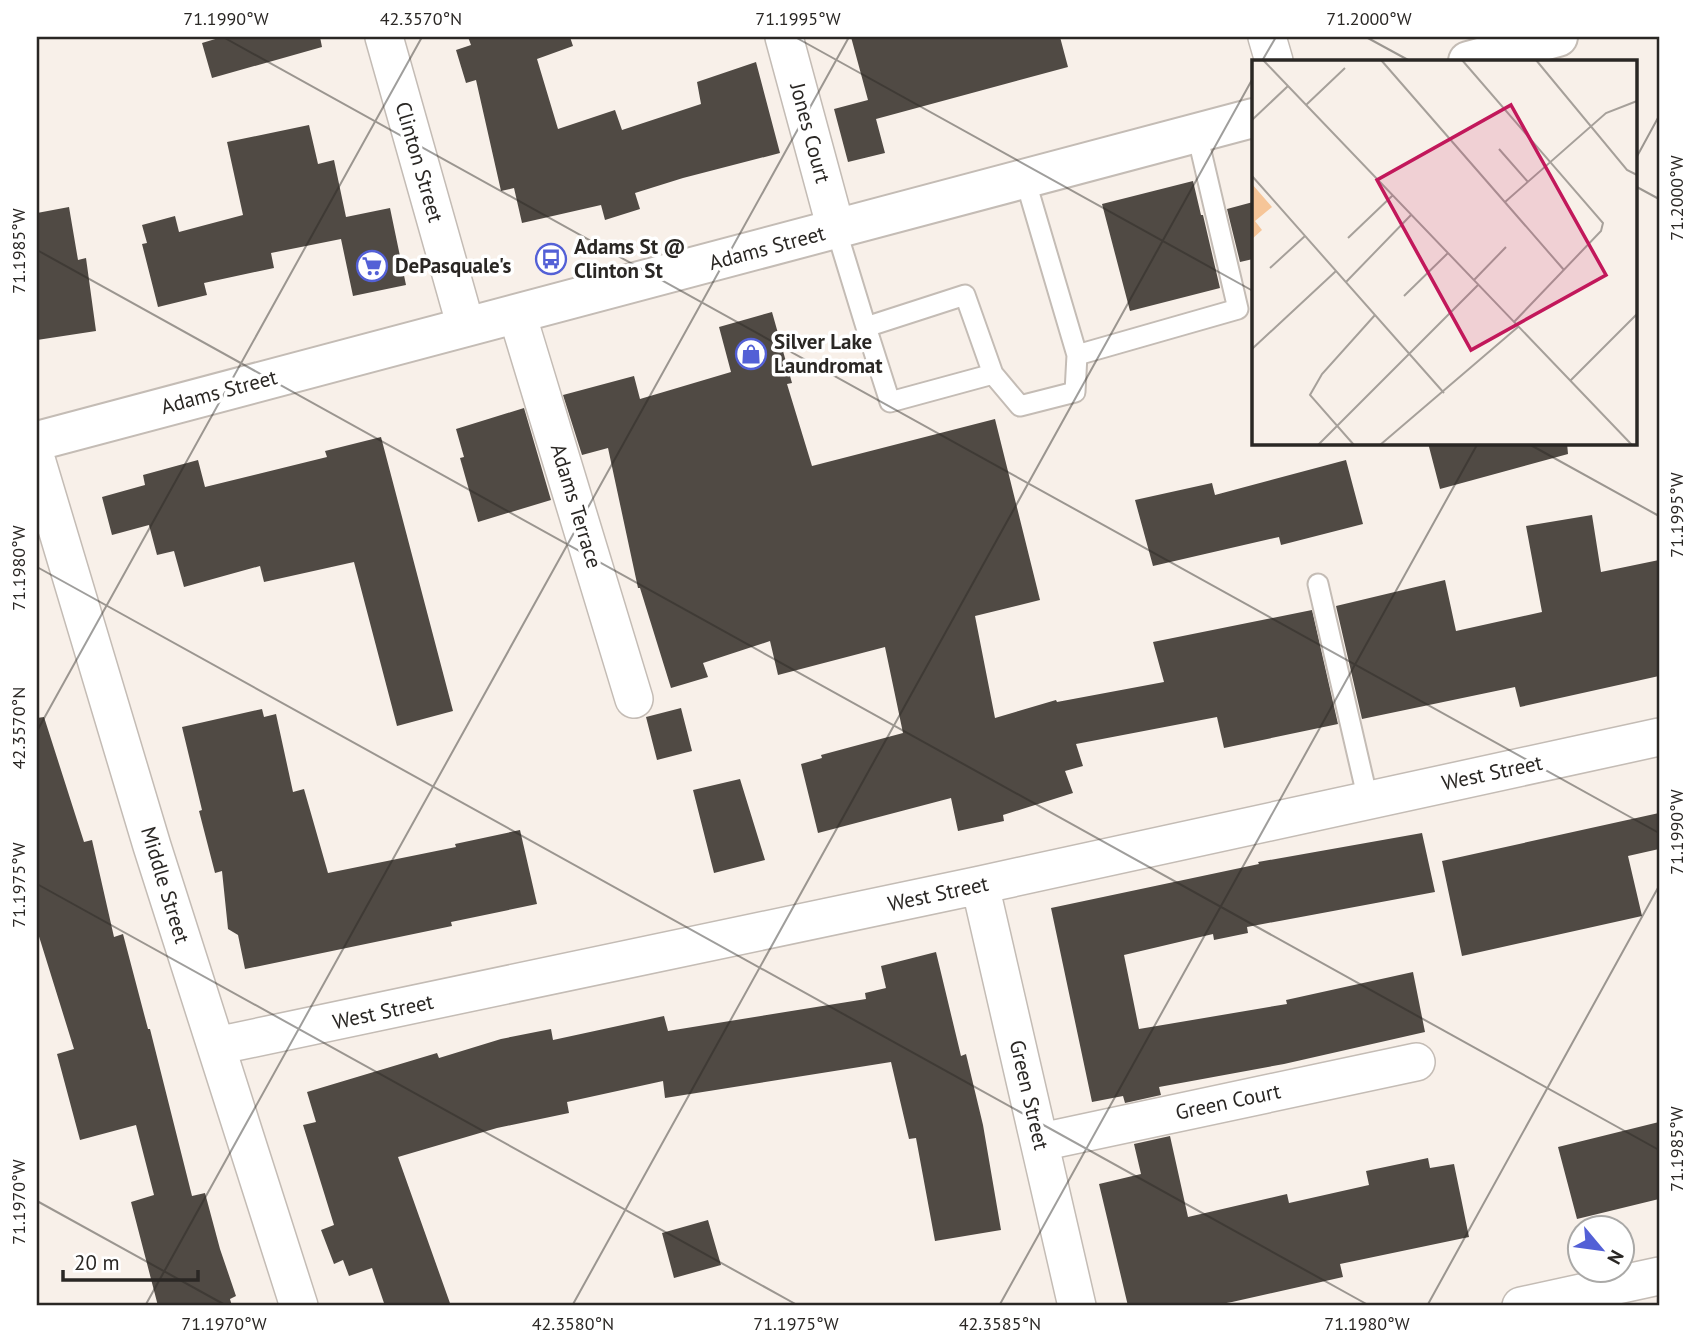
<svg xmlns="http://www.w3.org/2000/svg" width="1696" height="1343" viewBox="0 0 1696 1343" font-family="'PT Sans',sans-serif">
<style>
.building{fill:#504a44}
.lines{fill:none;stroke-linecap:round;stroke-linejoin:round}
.lane-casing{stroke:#c4bcb5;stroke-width:23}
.street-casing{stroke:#c4bcb5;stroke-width:40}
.secondary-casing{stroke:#c4bcb5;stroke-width:42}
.lane{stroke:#fff;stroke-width:19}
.street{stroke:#fff;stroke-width:37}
.secondary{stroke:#fff;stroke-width:38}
.ticks{fill:none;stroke:#2a2724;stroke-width:2;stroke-opacity:0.45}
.labels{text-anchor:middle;stroke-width:7;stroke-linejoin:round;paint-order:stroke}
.street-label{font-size:21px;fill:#2a2724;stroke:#fff}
.poi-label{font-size:21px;font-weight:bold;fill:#2a2724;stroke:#fff;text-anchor:start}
.inset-road{fill:none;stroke:#a6a09a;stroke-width:2}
.view{fill:#c2185b;fill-opacity:0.15;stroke:#c2185b;stroke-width:3.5}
.inset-edge{fill:none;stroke:#2a2724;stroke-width:3.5}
.neatline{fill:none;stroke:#2a2724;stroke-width:2.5}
.ticks-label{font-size:18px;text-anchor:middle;fill:#2a2724}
</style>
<rect width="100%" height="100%" fill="#f8f0e9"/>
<path class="building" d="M222,37H320L322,47L212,78L202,43Z
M468,37H570L573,46L537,59L558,129L615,110L622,130L701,104L697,82L756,62L780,153L683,178L635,193L640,209L605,220L601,205L522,223L514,188L501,191L476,80L466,83L456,50L471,45Z
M851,37H1060L1068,67L876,119L885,153L848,162L834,109L868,100Z
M309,125L318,164L334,160L346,217L390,208L406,285L353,296L341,239L271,253L274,268L204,283L207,295L158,307L142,244L147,243L142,225L175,216L179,232L243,215L227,142Z
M1193,181L1201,215H1203L1220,288L1130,311L1102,204Z
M1253,202V259L1240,262L1227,209Z
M69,207L78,260L86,258L96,331L37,340V213Z
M772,312L792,383L787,384L812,466L995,419L1040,600L975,616L995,718L1056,700L1057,702L1164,682L1153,642L1312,610L1338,724L1224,748L1217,717L1076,744L1083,766L1065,771L1073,793L1003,815L1004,821L958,831L951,798L818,833L801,764L822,758L821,755L903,733L885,647L778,675L770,641L703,663L708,677L671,688L640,588H638L608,448L582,455L563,395L634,376L640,399L731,372L719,327Z
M524,408L551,500L478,522L460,458L464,457L456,429Z
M381,437L453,711L397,726L354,562L264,582L260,566L184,587L174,551L157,555L149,525L112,535L102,497L145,485L143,475L198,460L205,487L327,457L325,451Z
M1428,443H1567L1568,454L1440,489Z
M1346,460L1363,524L1281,545L1279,537L1153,566L1135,500L1212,483L1215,495Z
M1592,515L1601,572L1659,560V676L1520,707L1515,687L1362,719L1336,606L1445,580L1456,631L1542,612L1526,526Z
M681,708L692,751L657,760L646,717Z
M262,709L264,717L276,714L293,792L304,789L328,873L456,847L455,844L520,830L537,904L451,922L452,926L245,969L238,935L228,929L222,871L215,873L199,811L202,810L182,727Z
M44,717L84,842L92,840L114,937L123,934L148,1029H150L192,1196L205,1193L220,1249L236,1296L230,1299L232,1306H158L131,1202L154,1195L136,1125L80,1140L57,1054L74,1049L37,930V718Z
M740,779L765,860L714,873L693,790Z
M1659,813V849L1628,856L1642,916L1462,956L1442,861Z
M1422,833L1435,892L1247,927L1248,933L1214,940L1213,934L1124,955L1139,1029L1287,1004L1286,1000L1413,972L1425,1032L1284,1064L1159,1087L1161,1095L1125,1103L1123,1096L1092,1102L1051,908L1259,864L1258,862Z
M936,952L961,1056L966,1054L983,1125L1001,1230L935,1241L916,1138L909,1139L891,1062L665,1098L663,1081L567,1102L569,1113L497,1128L398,1157L451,1306H385L372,1268L349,1276L343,1260L334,1264L321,1230L334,1225L303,1125L316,1122L307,1092L437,1053L439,1058L501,1039L551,1029L553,1040L664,1016L668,1031L866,999L865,993L886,988L881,966Z
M1659,1122V1199L1577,1219L1558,1147Z
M1170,1136L1188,1217L1287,1194L1289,1203L1369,1185L1366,1171L1428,1158L1430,1168L1454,1164L1469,1237L1340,1264L1343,1277L1232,1302L1210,1306H1128L1099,1184L1141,1174L1134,1144Z
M708,1220L721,1265L674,1278L662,1233Z"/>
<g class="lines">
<g class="lane-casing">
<path id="lane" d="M1025,179L1077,355L1238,309L1197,134
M836,229L866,327L965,295L993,374L1020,406L1075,392L1077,355
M866,327L890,402L993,374
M1318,584L1368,800"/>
</g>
<g class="street-casing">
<path id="street" d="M384,37L466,327
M784,37L836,229
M1267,37L1274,61
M517,314L634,699
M37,462L152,846L299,1306
M980,885L1077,1306
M216,1046L980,885L1659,737
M1041,1142L1416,1062
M1521,1306L1659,1276"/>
</g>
<g class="secondary-casing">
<path id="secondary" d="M1468,61L1558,37
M37,441L1253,118"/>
</g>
<use href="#lane" class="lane"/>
<use href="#street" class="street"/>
<use href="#secondary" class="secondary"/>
</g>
<path class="ticks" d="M223,37L1659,833M795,37L1253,291M1366,37L1410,61M1262,61L1276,37M1635,160L1659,116M1635,186L1659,199M37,250L1659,1150M1527,443L1659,516M37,567L1370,1306M37,731L422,37M37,884L799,1306M37,1201L227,1306M145,1306L849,37M572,1306L1253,78M999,1306L1478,443M1427,1306L1659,886"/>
<defs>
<g id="bus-ring" transform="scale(1.575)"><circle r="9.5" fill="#fff" stroke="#5360d6" stroke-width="1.5"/><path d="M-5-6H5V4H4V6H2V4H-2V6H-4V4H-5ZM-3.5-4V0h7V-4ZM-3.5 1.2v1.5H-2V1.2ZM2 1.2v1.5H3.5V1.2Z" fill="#5360d6"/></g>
<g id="supermarket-ring" transform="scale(1.575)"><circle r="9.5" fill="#fff" stroke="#5360d6" stroke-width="1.5"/><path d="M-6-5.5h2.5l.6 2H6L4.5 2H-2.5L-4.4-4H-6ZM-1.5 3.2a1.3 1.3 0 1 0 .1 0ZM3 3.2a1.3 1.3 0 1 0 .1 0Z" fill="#5360d6"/></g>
<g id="shop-ring" transform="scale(1.575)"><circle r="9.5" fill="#fff" stroke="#5360d6" stroke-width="1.5"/><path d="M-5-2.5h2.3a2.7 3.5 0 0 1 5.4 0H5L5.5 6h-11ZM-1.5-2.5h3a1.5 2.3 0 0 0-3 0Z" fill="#5360d6"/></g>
</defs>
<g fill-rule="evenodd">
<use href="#bus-ring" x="551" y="259"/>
<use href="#supermarket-ring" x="372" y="266"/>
<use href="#shop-ring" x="751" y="354"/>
</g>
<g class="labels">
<g class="street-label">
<text transform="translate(810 133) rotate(75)" y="7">Jones Court</text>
<text transform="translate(419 162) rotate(74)" y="7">Clinton Street</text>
<text transform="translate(767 248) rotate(-15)" y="7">Adams Street</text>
<text transform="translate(219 392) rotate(-15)" y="7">Adams Street</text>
<text transform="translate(576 506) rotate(73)" y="7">Adams Terrace</text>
<text transform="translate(1492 773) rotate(-12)" y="7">West Street</text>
<text transform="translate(165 885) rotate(73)" y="7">Middle Street</text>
<text transform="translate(938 894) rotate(-12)" y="7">West Street</text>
<text transform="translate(383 1012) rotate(-12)" y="7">West Street</text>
<text transform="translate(1029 1095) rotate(77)" y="7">Green Street</text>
<text transform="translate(1228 1102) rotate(-12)" y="7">Green Court</text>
</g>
<g class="poi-label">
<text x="574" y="254">Adams St @<tspan x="574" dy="24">Clinton St</tspan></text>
<text x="395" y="273">DePasquale's</text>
<text x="774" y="349">Silver Lake<tspan x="774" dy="24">Laundromat</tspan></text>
</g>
</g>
<g transform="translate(1252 60)">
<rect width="385" height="385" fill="#f8f0e9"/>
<path d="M0,124L20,147L3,161L10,170L0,179Z" fill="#f6c598"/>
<path class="inset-road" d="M11,0L380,385M129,0L312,210M210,0L351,163L349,171L262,262M284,0L375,110L385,115M54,45L93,8M0,60L36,26M247,89L276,122M0,116L192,333M253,142L354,53L385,41M96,178L140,136M18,208L53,176M222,220L254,187M94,222L159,155M152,236L196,193M0,289L84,211M318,321L385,254M66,385L226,225M102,385L58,335L70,314L123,255M128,385L266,267"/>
<path class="view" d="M259,45L354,215L219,290L125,120Z"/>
<rect width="385" height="385" class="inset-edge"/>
</g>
<rect width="1696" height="1343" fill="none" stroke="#ffffff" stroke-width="77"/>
<g transform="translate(1601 1249) rotate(119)"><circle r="33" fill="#ffffff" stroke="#aaa9a7" stroke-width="2"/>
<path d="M0-5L12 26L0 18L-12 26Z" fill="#5360d6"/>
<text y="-10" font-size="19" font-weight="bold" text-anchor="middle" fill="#2a2724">N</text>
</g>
<path d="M63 1270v10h135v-10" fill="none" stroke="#2a2724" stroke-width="3.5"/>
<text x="74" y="1270" font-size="21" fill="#2a2724" stroke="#ffffff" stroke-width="5" paint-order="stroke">20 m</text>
<rect x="38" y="38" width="1620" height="1266" class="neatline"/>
<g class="ticks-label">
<text x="226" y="25">71.1990°W</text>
<text x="421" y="25">42.3570°N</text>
<text x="798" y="25">71.1995°W</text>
<text x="1369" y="25">71.2000°W</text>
<text transform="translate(1677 198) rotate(-90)" y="6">71.2000°W</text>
<text transform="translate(19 251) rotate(-90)" y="6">71.1985°W</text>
<text transform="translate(1677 515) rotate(-90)" y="6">71.1995°W</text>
<text transform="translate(19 568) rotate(-90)" y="6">71.1980°W</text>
<text transform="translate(19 728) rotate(-90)" y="6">42.3570°N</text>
<text transform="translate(1677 832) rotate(-90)" y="6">71.1990°W</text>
<text transform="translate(19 885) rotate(-90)" y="6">71.1975°W</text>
<text transform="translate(1677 1149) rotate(-90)" y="6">71.1985°W</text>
<text transform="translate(19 1202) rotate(-90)" y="6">71.1970°W</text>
<text x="224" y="1330">71.1970°W</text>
<text x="573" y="1330">42.3580°N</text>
<text x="796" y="1330">71.1975°W</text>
<text x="1000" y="1330">42.3585°N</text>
<text x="1367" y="1330">71.1980°W</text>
</g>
</svg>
